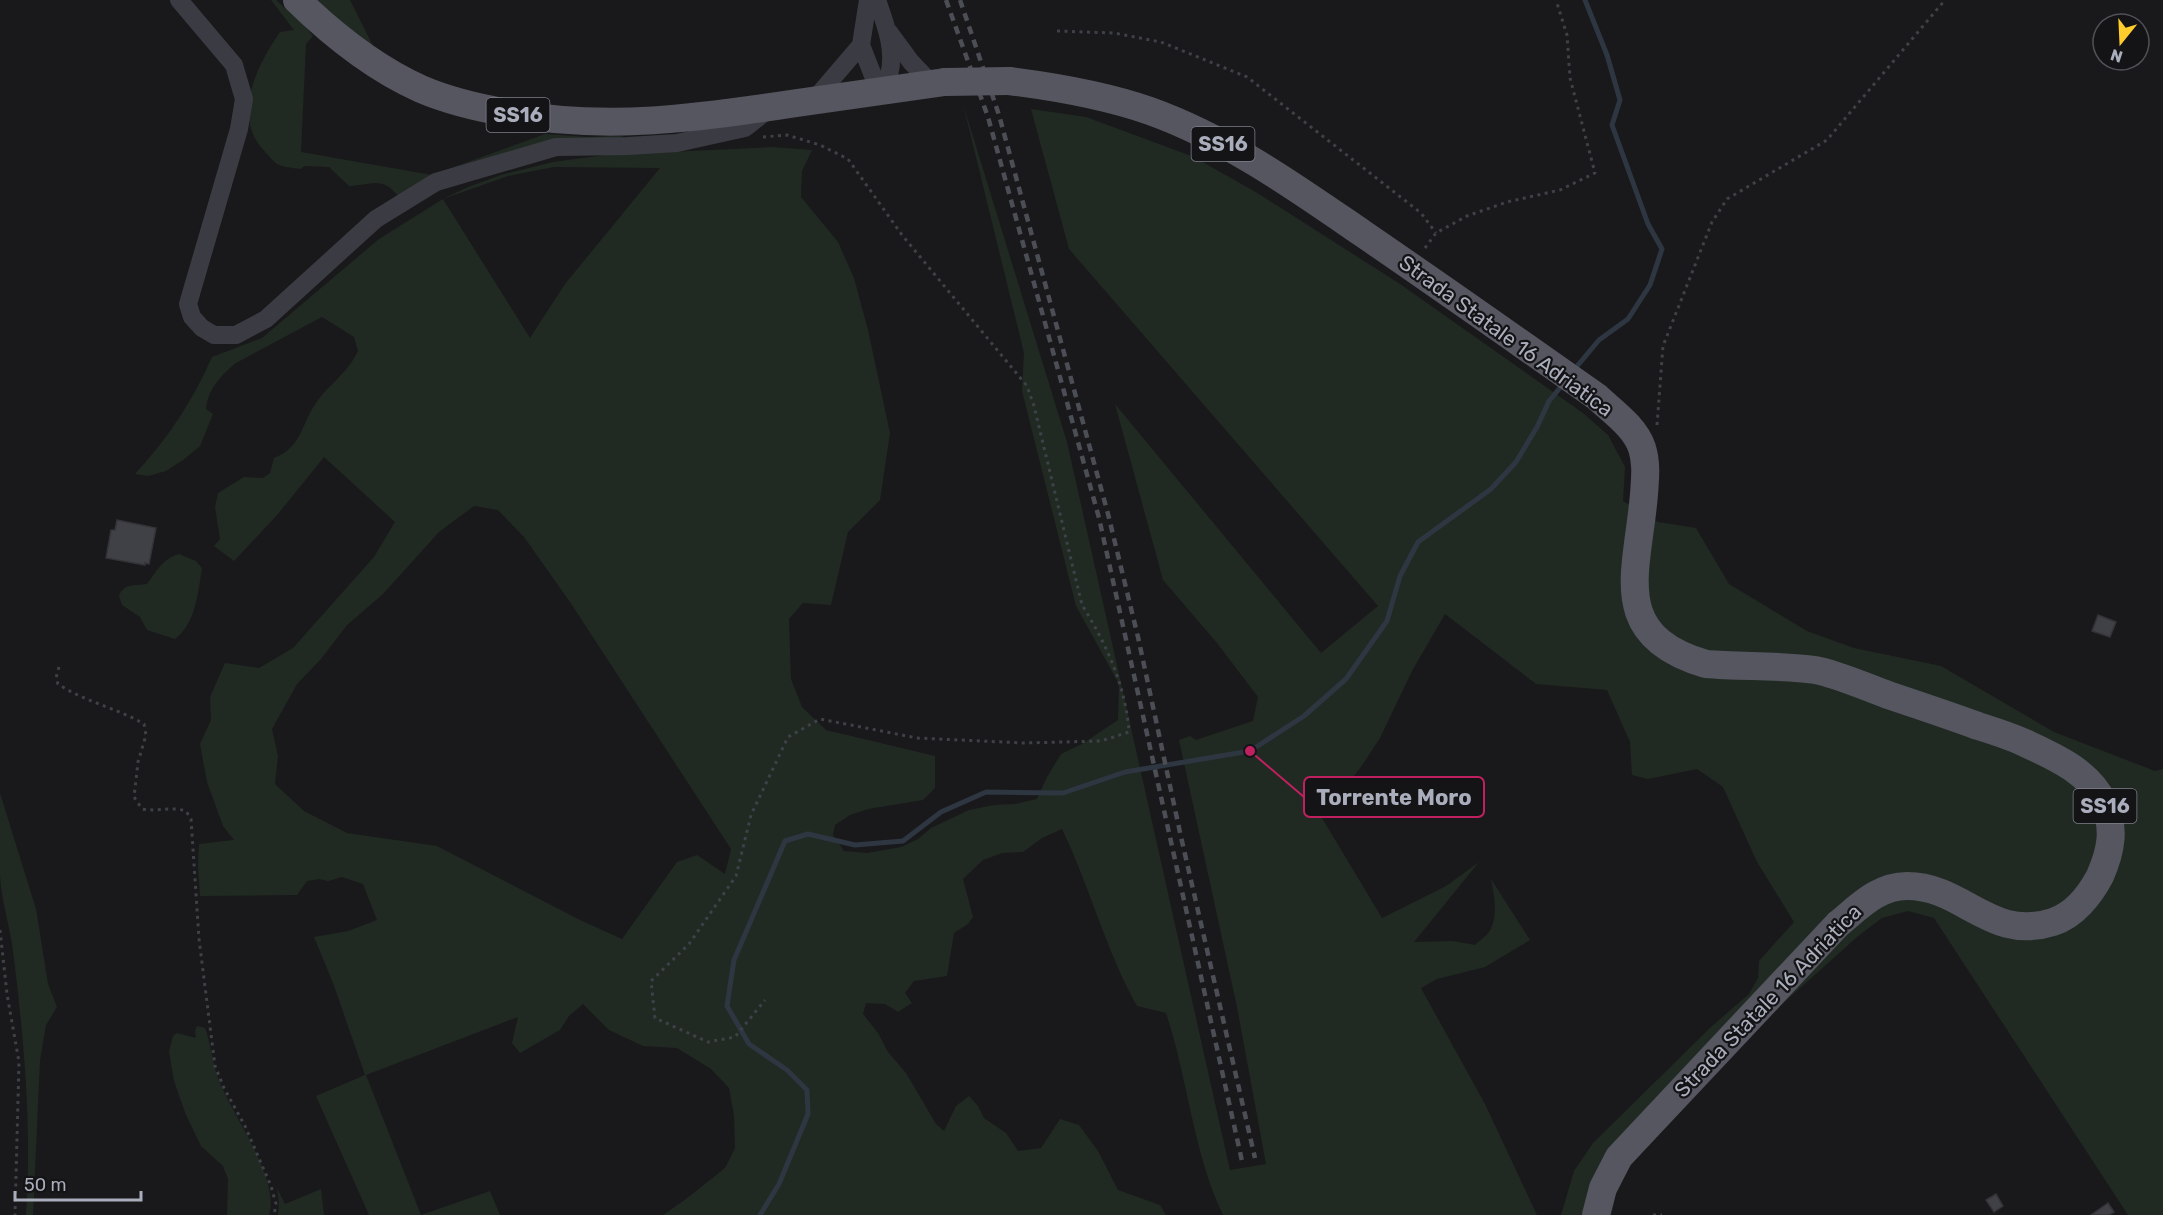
<svg xmlns="http://www.w3.org/2000/svg" width="2163" height="1215" viewBox="0 0 2163 1215" font-family="Rubik,sans-serif">
<style>
.green{fill:#202a22;fill-rule:evenodd}
.lines{fill:none;stroke-linecap:round;stroke-linejoin:round}
.stream{stroke:#2d3641;stroke-width:5}
.building{fill:#404146;stroke:#333338;stroke-width:1.5}
.path{stroke:#3f4148;stroke-width:3;stroke-dasharray:3 4.5;stroke-linecap:butt}
.minor{stroke:#3b3c43;stroke-width:18}
.primary{stroke:#555660;stroke-width:28}
.rail{stroke:#4c4e56;stroke-width:4.5;stroke-dasharray:8 6;stroke-linecap:butt}
.primary-bridge{stroke:#555660;stroke-width:28}
.labels{text-anchor:middle;stroke-width:4.5;stroke-linejoin:round;paint-order:stroke}
.shield{fill:#141416;stroke:#7d808a;stroke-width:1.5}
.shield-label{font-size:20px;font-weight:bold;fill:#aaaebc}
.street-label{font-size:21px;fill:#aaaebc;stroke:#141416}
.leader{fill:none;stroke:#c12060;stroke-width:2}
.callout-dot{fill:#c12060;stroke:#141416;stroke-width:2}
.callout{fill:#141416;stroke:#c12060;stroke-width:2}
.callout-label{font-size:22px;text-anchor:middle;font-weight:bold;fill:#aaaebc}
</style>
<rect width="100%" height="100%" fill="#19191b"/>
<path class="green" d="M271,0H276L305,26L313,36L306,44L301,152L432,175L545,134L590,137L628,135L400,199C383,175 374,185 349,186L329,167L305,166L300,169C293,168 283,167 277,164C274,162 270,157 267,154C230,118 256,67 280,32L294,30Z
M317,0H350L377,54Z
M963,104L1067,442L1230,1170L1266,1164L1237,1007L1179,740L1190,736L1196,740L1253,721L1258,697L1217,643L1163,580L1115,404L1321,653L1378,606L1069,249L1031,109L1086,117L1194,157L1259,194L1400,284L1583,413L1608,435L1625,467L1623,501L1658,522L1696,528L1729,584L1807,631L1854,648L1941,666L2054,732L2155,771L2163,769V1215H2128L1934,918L1908,911L1882,918L1857,937L1759,1025L1629,1167L1616,1194L1611,1215H1561L1574,1171L1593,1143L1711,1027L1749,994L1758,978L1759,961L1794,922L1757,862L1723,787L1697,769L1648,779L1632,775L1630,742L1607,690L1536,684L1445,614L1412,671L1380,738L1363,764L1322,818L1382,918L1446,886L1479,862L1414,942L1453,941L1475,945C1479,941 1486,936 1489,932C1499,916 1494,896 1491,879L1530,940L1485,967L1437,979L1421,988L1485,1104L1537,1215H1223C1193,1152 1188,1079 1166,1013L1137,1006C1106,951 1090,887 1062,829L1042,838L1023,852L1002,853L983,860L963,879L973,917L968,924L954,933L947,976L914,981L905,993L912,1003L898,1012L885,1004L866,1003L863,1014L878,1033L888,1052L906,1073L936,1124L944,1131L956,1106L969,1096L978,1106L984,1118L1006,1133L1018,1151L1041,1148L1060,1119L1079,1125L1098,1151L1118,1190L1160,1205L1166,1215H663L686,1199L725,1168L735,1148L734,1116L729,1088L711,1069L677,1048L643,1046L609,1030L583,1004L569,1016L560,1030L520,1053L512,1043L518,1017L366,1075L421,1215L490,1191L500,1215H369L316,1096L365,1075L333,983L314,937L348,931L377,920L363,884L342,877L328,881L319,879L307,881L297,895L200,896L198,867L199,844L234,840L223,826L207,782L200,744L211,720L210,697L225,663L259,668L293,648L374,557L395,522L324,457L278,514L234,561L214,546L220,539L215,507L218,493L244,477L263,478L270,473L274,458C303,446 300,426 316,403C329,384 347,374 358,351L354,337L322,317L236,363C221,375 208,389 206,409L213,414L200,446L183,460L166,471L148,476L135,474C169,437 192,402 212,357L262,338L379,239L443,199L468,187L501,175L553,162L605,155L772,147L812,150L802,171L801,197L838,242L854,278L868,330L890,433L880,500L848,532L831,605L803,603L789,619L791,679L802,707L826,730L935,756V788L923,800L868,809L850,815L835,825L833,835L844,851L867,853L901,847L918,839L931,828L969,810L994,805L1015,804L1037,799L1047,777L1061,754L1082,744L1118,720L1119,684L1076,606L1022,391L1024,353ZM554,167L660,168L565,284L530,338L443,199L508,176ZM474,506L498,510L524,537L572,605L731,849L725,874L697,855L677,862L622,939L580,920L437,846L347,833L304,811L275,784L278,756L272,729L297,684L321,659L347,625L383,594L439,532Z
M179,554L196,561L202,568C198,593 196,623 175,639L147,630L140,617L122,605L119,596C124,583 134,586 147,584C157,571 162,559 179,554Z
M0,793L36,909L48,984L57,1007L46,1025L40,1060L33,1215H26C32,1128 24,1038 13,951C10,926 1,900 0,875C0,848 0,820 0,793Z
M197,1026L205,1028C211,1044 212,1062 218,1078C230,1112 281,1179 269,1215H227L228,1179L223,1166L201,1146L186,1115L174,1081L169,1052L173,1036L177,1033L196,1038L195,1031Z
M277,1188L285,1204L321,1189L324,1215H278L279,1203Z"/>
<g class="lines">
<path class="stream" d="M1573,371L1599,340L1628,319L1650,285L1662,249L1648,224L1612,125L1620,100L1607,55L1585,0
M760,1215L779,1184L808,1114L807,1090L787,1070L749,1044L727,1006L734,960L785,841L808,834L855,845L903,841L941,812L986,792L1063,793L1125,772L1250,751L1304,716L1346,679L1387,621L1400,576L1418,542L1491,489L1516,462L1537,427L1549,401L1564,383"/>
</g>
<path class="building" d="M117,520L156,528L149,564L145,563V565L106,558L111,530H115Z
M2098,615L2116,622L2110,637L2092,631Z
M1996,1194L2003,1206L1994,1212L1986,1200Z
M2108,1203L2114,1212L2109,1215H2091Z"/>
<g class="lines">
<path class="path" d="M1057,31L1114,33L1161,42L1247,77L1421,213L1436,233
M763,137L787,135L820,145L848,159L902,235L1027,386L1034,406L1082,605C1106,643 1126,687 1129,732L1101,741L1024,743L917,738L820,719L788,737L751,815L736,876L689,944L651,981L655,1018L708,1042L735,1037L765,1000
M1425,248L1436,233L1467,216L1507,202L1560,190L1595,173L1570,78L1567,35L1556,0
M1657,425L1663,346L1712,222L1727,199L1827,140L1945,0
M59,667L56,678L58,684C85,702 117,708 144,724L146,735L138,762L134,797L142,809C158,812 170,806 186,811L191,819L199,939L215,1066L224,1088L245,1126L271,1186L276,1204L274,1215
M0,930L7,994L19,1062L15,1215
M1653,1215H1662"/>
<path class="minor" d="M179,0L234,65L244,99L239,129L188,304L192,317L202,328L214,335H236L266,319L376,219L436,182L556,147L628,146L677,143L745,128L769,109
M868,0L861,45L879,91
M877,0C885,23 896,50 889,75C887,80 882,86 879,91
M889,32L911,62L932,84
M813,101L861,45"/>
<path class="primary" d="M297,0C334,36 374,68 421,89C449,101 479,108 509,113C609,131 697,118 797,103C846,96 895,89 945,82
M1009,81C1057,87 1104,95 1150,111C1228,139 1295,187 1362,233C1441,287 1519,342 1597,397C1613,412 1635,427 1642,448C1647,464 1645,479 1644,494C1638,571 1607,635 1706,664C1741,667 1781,665 1815,670C1837,674 1866,687 1888,695C1918,705 1948,715 1978,726C1994,731 2010,736 2025,743C2055,757 2088,771 2103,802C2116,827 2111,851 2100,876C2090,895 2074,915 2053,922C1990,942 1964,886 1907,886C1878,886 1859,907 1838,924L1619,1157L1603,1188L1596,1215"/>
<path class="rail" d="M946,0L988,117L1099,518L1242,1161
M960,0L999,115L1108,514L1138,637L1181,837L1255,1158"/>
<path class="primary-bridge" d="M945,82L1009,81"/>
</g>
<g class="labels">
<g class="shield">
<rect x="486.5" y="98" width="63" height="34" rx="4.5"/>
<rect x="1191.5" y="127" width="63" height="34" rx="4.5"/>
<rect x="2073.5" y="789" width="63" height="34" rx="4.5"/>
</g>
<g class="shield-label">
<text x="518" y="122">SS16</text>
<text x="1223" y="151">SS16</text>
<text x="2105" y="813">SS16</text>
</g>
<g class="street-label">
<text transform="translate(1506 336) rotate(36)" y="7">Strada Statale 16 Adriatica</text>
<text transform="translate(1768 1001) rotate(-46)" y="7">Strada Statale 16 Adriatica</text>
</g>
</g>
<path class="leader" d="M1250 751L1304 797"/>
<circle class="callout-dot" cx="1250" cy="751" r="6"/>
<rect class="callout" x="1304" y="777" width="180" height="40" rx="6"/>
<g class="callout-label">
<text x="1394" y="805">Torrente Moro</text>
</g>
<g transform="translate(2121 42) rotate(198)"><circle r="28" fill="#141416" stroke="#505258" stroke-width="1.5"/>
<path d="M0-4.5L10 22L0 15L-10 22Z" fill="#ffce2d"/>
<text y="-9" font-size="16" font-weight="bold" text-anchor="middle" fill="#aaaebc">N</text>
</g>
<path d="M15 1191v9h126v-9" fill="none" stroke="#aaaebc" stroke-width="3"/>
<text x="24" y="1191" font-size="18" fill="#aaaebc" stroke="#141416" stroke-width="4.5" paint-order="stroke">50 m</text>
</svg>
